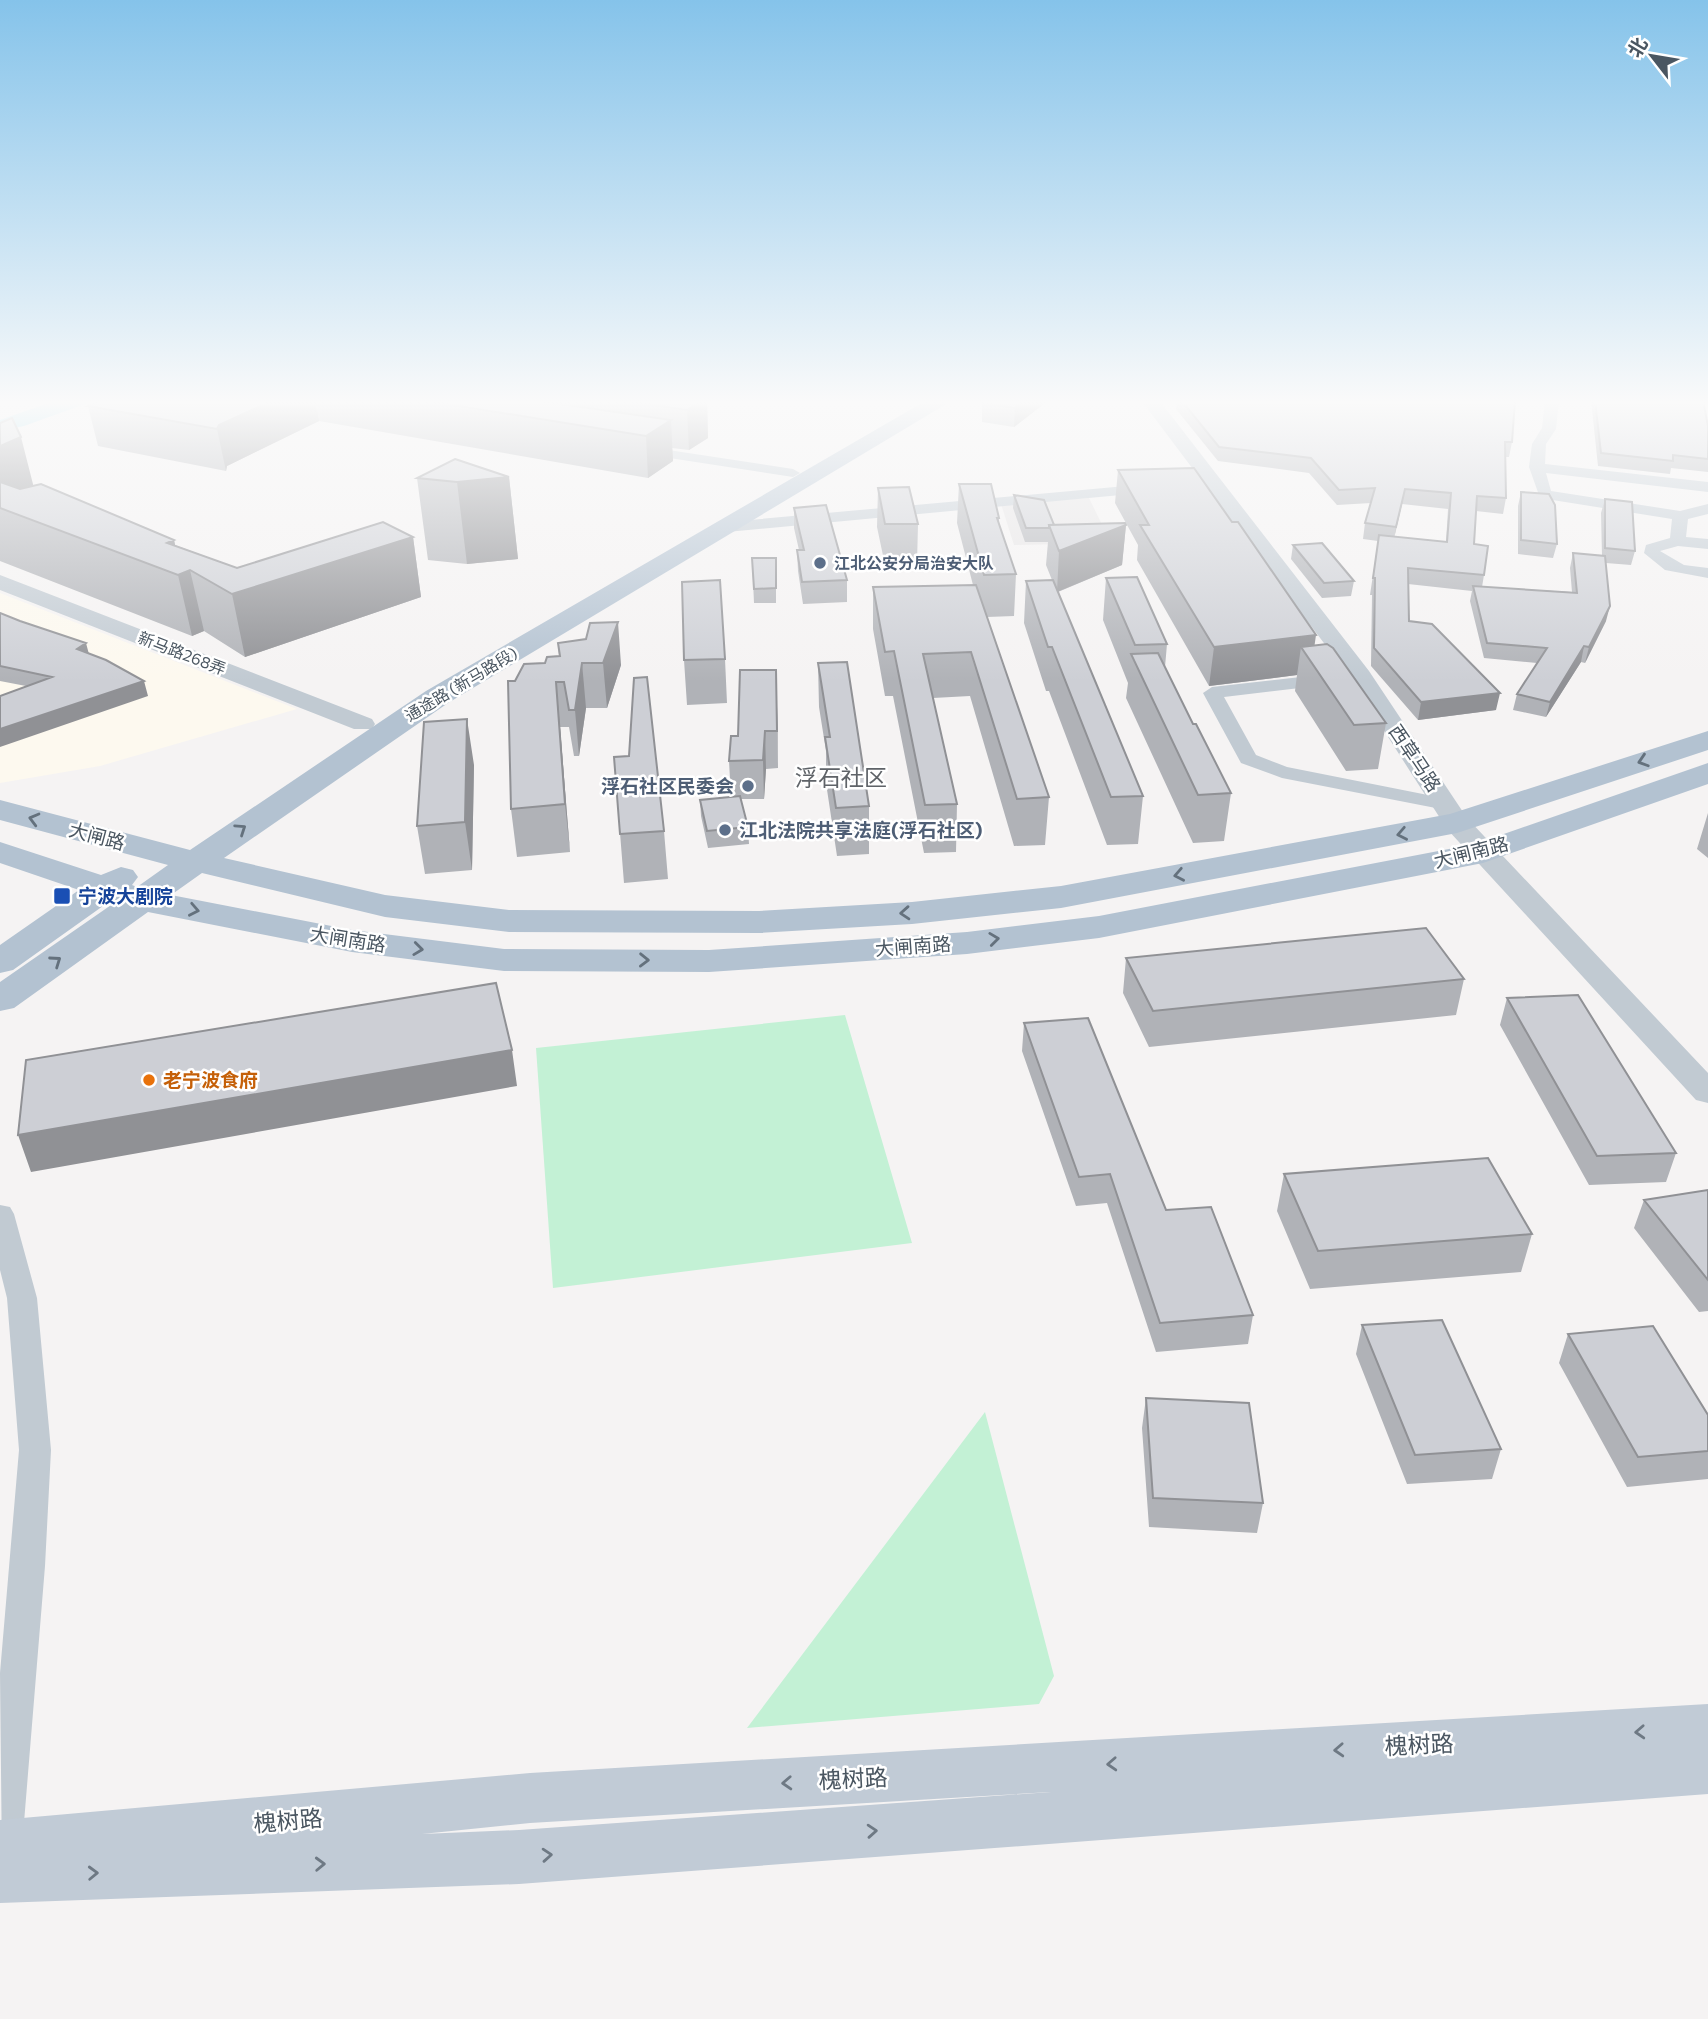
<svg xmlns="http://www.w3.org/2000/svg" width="1708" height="2019" viewBox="0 0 1708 2019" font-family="Commissioner,'Noto Sans SC',sans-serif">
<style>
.commercial{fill:#fdf9ef}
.education{fill:#e6e4e5}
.green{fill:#c3f1d5}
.water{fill:#90daee}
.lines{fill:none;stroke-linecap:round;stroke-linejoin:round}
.minor{fill:#c1cad2;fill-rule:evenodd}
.tertiary{fill:#c1cad2;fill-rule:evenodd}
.secondary{fill:#c1cbd6;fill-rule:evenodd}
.primary{fill:#b3c2d1;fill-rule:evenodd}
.wall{fill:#b0b2b7;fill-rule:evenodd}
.shaded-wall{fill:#909195}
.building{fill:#cdcfd5;stroke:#909195;stroke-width:2}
.oneway{stroke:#64717d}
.oneway2{stroke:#6e7984}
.service-dot{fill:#5c6f8a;stroke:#fff;stroke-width:2.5}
.transit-dot{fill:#1a4fb4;stroke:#fff;stroke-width:2.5}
.food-dot{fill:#e8710a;stroke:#fff;stroke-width:2.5}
.labels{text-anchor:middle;stroke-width:5;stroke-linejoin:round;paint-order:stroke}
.far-service-label{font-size:16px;font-weight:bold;fill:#4e5e75;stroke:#fff;text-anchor:start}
.far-street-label{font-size:16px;fill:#4a5661;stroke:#fff}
.street-label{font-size:19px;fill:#4a5661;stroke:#fff}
.service-label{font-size:19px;font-weight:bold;fill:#4e5e75;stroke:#fff;text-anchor:end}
.transit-label{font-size:19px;font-weight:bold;fill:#164399;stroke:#fff;text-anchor:start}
.food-label{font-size:19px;font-weight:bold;fill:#c56008;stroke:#fff;text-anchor:start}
.quarter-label{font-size:23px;fill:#5f6368;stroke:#fff}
.near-street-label{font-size:23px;fill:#4a5661;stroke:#fff}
</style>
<rect width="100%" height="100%" fill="#f5f3f3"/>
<path class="commercial" d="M0,593L297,709L100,766L0,783Z"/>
<path class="education" d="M1089,498L1111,543L1014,545L1001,504Z"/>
<path class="green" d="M845,1015L912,1243L553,1288L536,1048Z
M985,1412L1054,1676L1039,1704L747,1728Z"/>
<path class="water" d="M57,400H96L24,426L0,431V420Z"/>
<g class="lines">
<path class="minor" d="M1545,400H1559L1556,429L1546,444L1545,464L1708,482V492L1546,473L1551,491L1680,511L1708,504V514L1688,519L1686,537L1708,539V549L1678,546L1660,551L1684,565L1708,568V578L1665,570L1644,553L1646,545L1670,538L1672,519L1540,498L1529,467L1532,444L1542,428Z
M642,446L793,469L800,473L793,477L637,453V447Z
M1148,484L1156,489L1153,492L727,532L719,527L727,522Z
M1327,674L1336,680L1334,684L1224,697L1256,755L1287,767L1453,800L1456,804L1453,808L1446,810L1282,778L1241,763L1203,693L1212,687Z
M0,1205L10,1207L14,1214L37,1298L51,1450L45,1566L22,1847L16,1860L2,1866L0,1673L19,1450L7,1298L0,1270Z"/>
<path class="tertiary" d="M1141,400H1159L1369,671L1467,818L1708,1073V1103L1696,1100L1447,829L1351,679Z
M0,575L372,719L375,724L372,729H354L0,590Z"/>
<path class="secondary" d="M1708,1704V1794L519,1884L0,1903V1820L530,1773ZM1051,1792L519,1830L422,1834L530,1823Z"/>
<path class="primary" d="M927,400H953L448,703L224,858L385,895L509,910L759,911L912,902L1061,886L1450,814L1708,731V750L1457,833L1061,908L912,924L759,933L509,932L385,917L202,873L171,895L352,930L504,949L709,950L967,932L1099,916L1475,844L1708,763V784L1483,863L1099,938L967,954L709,972L504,971L352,952L148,912L14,1008L0,1011V982L114,903L110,901L13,970L0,973V945L79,890L0,863V842L101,875L121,867L133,870L138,877L132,885L137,887L168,865L0,820V800L190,850L426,691Z"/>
</g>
<path class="wall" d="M102,400H707L708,438L689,450L672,448L673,461L648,478L319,421L227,466L226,471L98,446L88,406Z
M987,400H1049L1014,427L982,422V403Z
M1177,400H1515L1512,442L1509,457H1506V498L1503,514L1476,511L1474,544L1484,575L1482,587L1572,592L1570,568L1573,553L1602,556L1601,513L1605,499L1635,551L1631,565L1606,563V621L1585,663L1581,662L1546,717L1513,710L1517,694L1537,663L1484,658L1470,601L1472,591L1408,584L1409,621L1496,710L1418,720L1371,666L1372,595H1370L1378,541L1363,539L1365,523L1371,503L1337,505L1309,473L1218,461L1176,409ZM1402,504L1448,509L1446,542L1394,537Z
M1591,400H1705L1704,405L1708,426V472L1671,468L1670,474L1598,466Z
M0,423L33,486L174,540L175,545L237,568L413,537L421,597L245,657L204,631L192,636L0,561Z
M1118,470L1314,646L1386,723L1378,769L1346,771L1295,691L1297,675L1209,686L1137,560L1138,545L1115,503Z
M509,477L518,559L467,564L428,560L417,478Z
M959,484L999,518V526L1016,574L1014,616L987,617L1049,797L1045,845L1014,846L970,696L933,698L957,804L956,852L924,853L893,696H885L873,629V587L973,585L957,523Z
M878,488L918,524L917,564L885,565L877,527Z
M1521,492L1557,544L1553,558L1518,554V506Z
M1014,495L1054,525H1126L1122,565L1058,592L1143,796L1138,844L1107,845L1049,691H1046L1024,623L1026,581L1052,580L1046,565L1048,542H1025L1013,508Z
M794,508L847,580V602L803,604L798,571L797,550H799L794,528Z
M1293,545L1354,581L1351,596L1322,598L1291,559Z
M752,558H776V603H754Z
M1106,578L1167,644L1165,667L1193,724L1231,793L1224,841L1193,843L1126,698L1128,683L1103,620Z
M0,613L89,654L148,696L26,686L0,681Z
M586,639L621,665L607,708H586L579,756H574L569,727H560L570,852L517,857L511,809L515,681L559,656L558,643Z
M725,659L727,703L687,705L684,660Z
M818,663L869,806V854L837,856L826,783V751L819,707Z
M777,706L778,768L766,769L764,799H741L748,827L749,844L708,848L701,816L700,800L731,797L729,761L738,736Z
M614,757L664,831L668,879L624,883Z
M474,765L472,870L425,874L417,826Z
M1708,813V858L1697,849Z
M1126,958L1464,979L1456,1015L1149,1047L1123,993Z
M1507,998L1676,1153L1666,1182L1589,1185L1500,1025Z
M1024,1023L1166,1210L1253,1315L1248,1344L1156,1352L1107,1203L1076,1206L1022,1051Z
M1284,1174L1532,1234L1521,1272L1310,1289L1277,1211Z
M1708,1190V1311L1699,1312L1634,1228L1644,1200Z
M1362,1325L1501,1449L1492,1479L1407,1484L1356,1354Z
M1568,1334L1708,1415V1479L1627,1487L1559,1363Z
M1146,1398L1263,1503L1257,1533L1149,1527L1142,1428Z"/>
<path class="shaded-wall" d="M274,400H315L319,421L227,466L226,471L217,429L219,425Z
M703,400H707L708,438L689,450L687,410Z
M1026,400H1049L1014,427L1015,408Z
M671,420L673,461L648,478L646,436Z
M21,437L35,492L0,508V446Z
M509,477L518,559L467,564L457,482Z
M1405,489L1402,504L1393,543L1396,527Z
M1126,525L1122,565L1057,592L1059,551Z
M413,537L421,597L245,657L232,594Z
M174,540L181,573L190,570L204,631L192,636L178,575L167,543Z
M1610,606L1606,621L1585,663L1589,647Z
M618,622L621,665L607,708L603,663Z
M1316,635L1312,663L1301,647L1297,675L1209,686L1214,647Z
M86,643L90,658L77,649Z
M1584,646L1581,662L1546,717L1550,702Z
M582,663L586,708L579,756L575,710Z
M776,670L777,706L778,768L777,731Z
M144,681L148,696L0,747V729Z
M556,682L560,727L570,852L565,804Z
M1500,693L1496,710L1418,720L1421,702Z
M467,719L474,765L472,870L465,822Z
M765,731L766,769L764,799L763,760Z
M512,1050L517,1086L31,1172L18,1135Z"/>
<path class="building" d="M102,400H274L219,425L217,429L88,406Z
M422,400H533L671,420L646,436Z
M620,400H703L687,410Z
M987,400H1026L1015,408L982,403Z
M1181,400H1515L1512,442H1505L1506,498L1477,496L1474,544L1488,546L1484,575L1408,568L1409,621L1432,624L1500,693L1421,702L1374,648L1375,578H1373L1379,535L1447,542L1451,493L1405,489L1396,527L1365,523L1375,488L1339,490L1311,458L1219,447Z
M1595,400H1703L1708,426V459L1673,455V461L1601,453Z
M12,418L21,437L0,446V423Z
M455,459L509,477L457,482L417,478Z
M1194,468L1232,522H1238L1316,635L1214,647L1140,525H1149L1118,470Z
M0,482L20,489L41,484L174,540L167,543L237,568L383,522L413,537L232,594L190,570L178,575L0,508Z
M959,484H991L999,518H997L1016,574L984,575Z
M909,487L918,524H885L878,488Z
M1521,492L1549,494L1555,505L1557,544L1521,540Z
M1014,495L1044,500L1054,525H1049V528H1026Z
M1605,499L1632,502L1635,551L1605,548Z
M826,505L847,580L802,582L797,550H804L794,508Z
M1125,523L1126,525L1059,551L1049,525Z
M1322,543L1354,581L1324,583L1293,545Z
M1573,553L1605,556L1610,606L1589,647L1584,646L1550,702L1517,694L1547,648L1487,643L1473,586L1577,593Z
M752,558H776V588L754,589Z
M1137,577L1167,644L1135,645L1106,578Z
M720,580L725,659L684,660L682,582Z
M1053,580L1143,796L1111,797L1052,647H1048L1026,581Z
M976,585L1049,797L1017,799L971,652L923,654L957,804L925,805L894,651L885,652L873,587Z
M0,613L20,621L86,643L77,649L106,660L144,681L0,729V696L52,677L0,666Z
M618,622L603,663H582L575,710H569L564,682H556L565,804L511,809L508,681H515L524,664L545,663L547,657L560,656L558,643L586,639L590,623Z
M1327,644L1333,648L1386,723L1354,725L1301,647Z
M1158,653L1193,724H1196L1231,793L1198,795L1131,654Z
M847,662L869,806L836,808L825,737H830L818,663Z
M740,670H776L777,731H765L763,760L729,761L731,736H738Z
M647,677L664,831L620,834L614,757L629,756L634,678Z
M467,719L465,822L417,826L424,722Z
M740,796L748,827L707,831L700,800Z
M1426,928L1464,979L1153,1011L1126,958Z
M496,983L512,1050L18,1135L26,1060Z
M1578,995L1676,1153L1597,1156L1507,998Z
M1088,1018L1166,1210L1211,1207L1253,1315L1160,1323L1110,1174L1079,1177L1024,1023Z
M1488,1158L1532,1234L1318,1251L1284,1174Z
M1708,1190V1280L1644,1200Z
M1442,1320L1501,1449L1415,1455L1362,1325Z
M1653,1326L1708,1415V1451L1638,1457L1568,1334Z
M1146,1398L1249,1403L1263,1503L1153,1498Z"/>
<defs><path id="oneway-chevron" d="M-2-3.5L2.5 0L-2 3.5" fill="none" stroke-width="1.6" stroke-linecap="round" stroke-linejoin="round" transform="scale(1.75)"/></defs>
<g class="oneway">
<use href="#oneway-chevron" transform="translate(1643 761) rotate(162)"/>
<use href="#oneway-chevron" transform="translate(34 819) rotate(-165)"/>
<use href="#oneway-chevron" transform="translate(241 829) rotate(-34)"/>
<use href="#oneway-chevron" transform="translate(1402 834) rotate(169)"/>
<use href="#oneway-chevron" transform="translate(1179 875) rotate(169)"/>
<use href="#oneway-chevron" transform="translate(194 910) rotate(11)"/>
<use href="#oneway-chevron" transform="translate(905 913) rotate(176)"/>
<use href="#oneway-chevron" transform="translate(994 939) rotate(-7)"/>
<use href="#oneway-chevron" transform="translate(418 949) rotate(7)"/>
<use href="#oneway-chevron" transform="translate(644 960) rotate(1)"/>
<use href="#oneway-chevron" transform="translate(56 961) rotate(-35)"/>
</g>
<g class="oneway2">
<use href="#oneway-chevron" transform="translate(1640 1732) rotate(177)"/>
<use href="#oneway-chevron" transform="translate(1339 1750) rotate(177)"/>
<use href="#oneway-chevron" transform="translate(1112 1764) rotate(177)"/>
<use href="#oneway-chevron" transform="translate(787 1783) rotate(177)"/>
<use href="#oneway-chevron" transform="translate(872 1831) rotate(-4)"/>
<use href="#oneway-chevron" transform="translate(547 1855) rotate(-4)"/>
<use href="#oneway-chevron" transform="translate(320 1864) rotate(-2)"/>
<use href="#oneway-chevron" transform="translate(93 1873) rotate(-2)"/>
</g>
<linearGradient id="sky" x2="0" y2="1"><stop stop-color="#85c3ea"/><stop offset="0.59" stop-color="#fafafa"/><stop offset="1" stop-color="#fafafa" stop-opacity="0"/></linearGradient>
<rect width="1708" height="682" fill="url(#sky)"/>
<g class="service-dot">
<circle cx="820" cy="563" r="7"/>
<circle cx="748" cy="786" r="7"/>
<circle cx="725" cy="830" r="7"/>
</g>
<rect class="transit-dot" x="53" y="887" width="18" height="18" rx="3.5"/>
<circle class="food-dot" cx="149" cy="1080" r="7"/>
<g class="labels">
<g class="far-service-label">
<text x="834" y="569">江北公安分局治安大队</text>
</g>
<g class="far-street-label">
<text transform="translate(182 653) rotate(21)" y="6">新马路268弄</text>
<text transform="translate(461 684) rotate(-31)" y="6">通途路 (新马路段)</text>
</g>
<g class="street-label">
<text transform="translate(1415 758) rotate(56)" y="7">西草马路</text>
<text transform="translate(97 836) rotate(15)" y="7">大闸路</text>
<text transform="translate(1471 852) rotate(-14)" y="7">大闸南路</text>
<text transform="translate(348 939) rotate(9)" y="7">大闸南路</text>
<text transform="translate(913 946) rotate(-4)" y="7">大闸南路</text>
</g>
<g class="service-label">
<text x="734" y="793">浮石社区民委会</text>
<text x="739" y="837" text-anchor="start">江北法院共享法庭(浮石社区)</text>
</g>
<g class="transit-label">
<text x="78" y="903">宁波大剧院</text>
</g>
<g class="food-label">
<text x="163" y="1087">老宁波食府</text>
</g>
<g class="quarter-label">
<text x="841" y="786">浮石社区</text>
</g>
<g class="near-street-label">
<text transform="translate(1419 1745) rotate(-3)" y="8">槐树路</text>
<text transform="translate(853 1779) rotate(-3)" y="8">槐树路</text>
<text transform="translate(288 1821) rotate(-5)" y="8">槐树路</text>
</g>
</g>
<g transform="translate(1652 56) rotate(301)" stroke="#ffffff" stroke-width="5" paint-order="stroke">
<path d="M0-5L12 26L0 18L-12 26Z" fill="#4a5661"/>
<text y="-10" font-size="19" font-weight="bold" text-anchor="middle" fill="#4a5661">北</text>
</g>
</svg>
